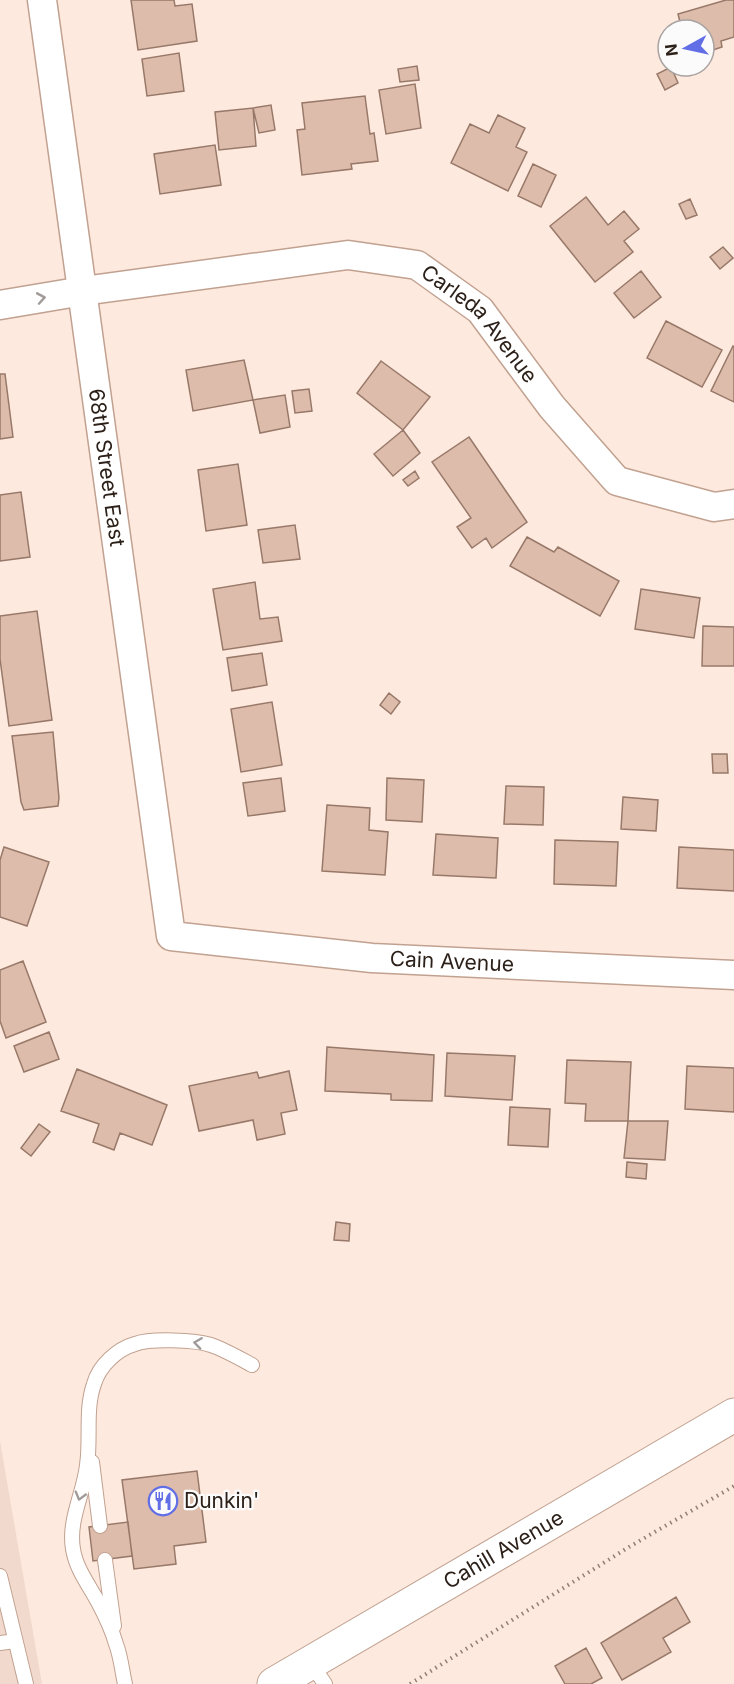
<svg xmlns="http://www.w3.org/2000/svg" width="734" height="1684" viewBox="0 0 734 1684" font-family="Inter,sans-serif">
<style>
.built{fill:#f2d9cd}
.building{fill:#ddbcab;stroke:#987969;stroke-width:1.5}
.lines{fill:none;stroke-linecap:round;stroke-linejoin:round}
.lane-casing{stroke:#c1a190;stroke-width:16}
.street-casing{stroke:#c1a190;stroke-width:31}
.secondary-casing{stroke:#c1a190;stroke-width:35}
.path{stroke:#908077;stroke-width:4;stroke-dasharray:1.5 4.5;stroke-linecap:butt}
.lane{stroke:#fff;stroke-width:14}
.street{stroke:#fff;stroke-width:28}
.secondary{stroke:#fff;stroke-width:33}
.oneway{stroke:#a09b98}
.labels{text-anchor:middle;stroke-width:4.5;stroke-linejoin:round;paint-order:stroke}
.street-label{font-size:21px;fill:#2c2019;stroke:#fbfbfb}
.poi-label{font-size:21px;fill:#2c2019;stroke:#fbfbfb;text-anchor:start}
</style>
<rect width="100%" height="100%" fill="#fee9de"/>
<path class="built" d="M0,1441L42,1684H0Z"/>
<path class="building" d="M131,0H174L175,6L192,4L197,41L138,50Z
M726,0H734V37L721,41L722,47L704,53V30H682L678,14Z
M179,53L184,91L147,96L142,59Z
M417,66L419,80L400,82L398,69Z
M671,67L678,83L665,90L657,74Z
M415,84L421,128L386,134L379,90Z
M365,96L370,134L374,133L378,161L351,164L352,169L302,175L297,130L305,129L302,103Z
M271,105L275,130L259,133L253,108Z
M253,108L256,146L219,150L215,112Z
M498,115L525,128L516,147L527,152L508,191L451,163L470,124L489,133Z
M215,145L221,185L160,194L154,154Z
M533,164L556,175L541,207L518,196Z
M586,197L608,225L624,211L639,229L624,241L633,252L595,282L550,226Z
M690,199L697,215L686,219L679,204Z
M723,247L733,258L720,269L710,257Z
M641,271L661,297L634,318L614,293Z
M666,321L722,350L702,387L647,358Z
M733,346L734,347V402L711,391Z
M244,360L253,400L193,411L186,370Z
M381,361L430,397L403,430L357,393Z
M0,374H5L13,437L0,439Z
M309,389L312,411L295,413L292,391Z
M285,395L290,427L260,433L253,400Z
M403,430L420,453L393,476L374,454Z
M469,437L527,522L492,548L486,538L472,548L457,527L471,518L432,462Z
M238,464L247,525L206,531L198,470Z
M415,471L419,478L408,486L403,480Z
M21,492L30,557L0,561V495Z
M295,525L300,559L263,563L258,530Z
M527,537L554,552L558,547L619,581L600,616L510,566Z
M255,582L260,619L278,617L282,641L223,650L213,589Z
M641,589L700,598L694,638L635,629Z
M37,611L52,720L9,726L0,659V616Z
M703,626L734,627V666H702Z
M262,653L267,685L232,691L227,658Z
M389,693L400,702L391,714L380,705Z
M272,702L282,765L241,772L231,709Z
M53,732L59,798L58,806L24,810L21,802L12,736Z
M712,754H727L728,773H713Z
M281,778L285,811L248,816L243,783Z
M387,778L424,780L422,822L386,820Z
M506,786L544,787L543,825L504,824Z
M623,797L658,800L656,831L621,829Z
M327,805L370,808L369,830L388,832L385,875L322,871Z
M436,834L498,838L496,878L433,875Z
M555,840L618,842L616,886L554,884Z
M4,847L49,862L27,926L0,917V860Z
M679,847L734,850V891L677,888Z
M23,961L46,1022L6,1038L0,1021V970Z
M49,1032L59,1059L24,1072L14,1046Z
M327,1047L434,1055L432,1101L391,1100V1094L325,1091Z
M447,1053L515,1056L512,1100L445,1096Z
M567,1060L631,1062L628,1121H585L586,1104L565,1103Z
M687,1066L734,1068V1112L685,1109Z
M77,1069L167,1105L152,1145L120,1133L114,1150L93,1142L99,1124L61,1111Z
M289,1071L297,1110L281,1113L285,1134L257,1140L253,1120L199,1131L189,1086L257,1072L259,1078Z
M510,1107L550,1109L548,1147L508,1145Z
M628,1121H668L665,1160L624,1158Z
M39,1124L50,1132L31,1156L21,1148Z
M627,1162L647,1164L646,1179L626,1177Z
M336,1222L350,1224L349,1241L334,1240Z
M197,1471L206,1542L174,1546L176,1564L134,1569L122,1480Z
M128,1522L132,1556L93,1561L89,1527Z
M676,1597L690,1622L663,1638L671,1652L622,1680L601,1643Z
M586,1648L602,1678L591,1684H565L555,1666Z"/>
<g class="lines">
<g class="lane-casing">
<path id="lane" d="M92,1462L100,1526
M105,1560L114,1626
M0,1576L26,1684
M0,1643L15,1641
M310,1662L325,1684
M125,1684C122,1671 121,1657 116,1644C112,1630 105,1615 98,1602C89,1585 76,1569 73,1549C68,1520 84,1493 87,1465C91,1438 85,1409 94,1384C99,1366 117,1349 135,1344C151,1338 195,1340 211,1345C225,1350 239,1358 252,1365"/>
</g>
<g class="street-casing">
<g id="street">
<path id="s1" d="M42,0L171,936L372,958L734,975"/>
<path id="s2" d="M0,305L83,291L348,255L417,265L480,310L552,407L617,481L714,507L734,504"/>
</g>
</g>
<g class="secondary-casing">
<g id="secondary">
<path id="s3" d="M274,1684L734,1415"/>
</g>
</g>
<path class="path" d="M410,1684L629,1547L734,1486"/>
<use href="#lane" class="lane"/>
<use href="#street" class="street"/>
<use href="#secondary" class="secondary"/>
</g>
<defs><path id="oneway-chevron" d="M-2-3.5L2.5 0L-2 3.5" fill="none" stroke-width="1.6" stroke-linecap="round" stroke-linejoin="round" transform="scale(1.5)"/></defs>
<g class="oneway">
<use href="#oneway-chevron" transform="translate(41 298) rotate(-10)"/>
<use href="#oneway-chevron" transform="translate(198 1343) rotate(-172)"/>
<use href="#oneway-chevron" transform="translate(80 1496) rotate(106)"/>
</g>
<defs>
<g id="restaurant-ring" transform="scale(1.5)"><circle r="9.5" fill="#fbfbfb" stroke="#616ee6" stroke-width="1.5"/><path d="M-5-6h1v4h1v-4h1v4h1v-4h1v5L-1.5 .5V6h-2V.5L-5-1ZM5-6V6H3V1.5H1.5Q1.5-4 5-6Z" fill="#616ee6"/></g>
</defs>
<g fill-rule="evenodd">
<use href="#restaurant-ring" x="163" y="1501"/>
</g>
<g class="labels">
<g class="street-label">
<text dy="7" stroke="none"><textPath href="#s2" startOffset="508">Carleda Avenue</textPath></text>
<text dy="7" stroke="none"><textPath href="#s1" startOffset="472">68th Street East</textPath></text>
<text dy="7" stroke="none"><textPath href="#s1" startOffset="1227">Cain Avenue</textPath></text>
<text dy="7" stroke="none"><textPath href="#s3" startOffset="266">Cahill Avenue</textPath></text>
</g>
<g class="poi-label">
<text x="184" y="1508">Dunkin'</text>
</g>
</g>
<g transform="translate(686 48) rotate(262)"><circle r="28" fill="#fbfbfb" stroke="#a8a3a1" stroke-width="1.5"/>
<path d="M0-4.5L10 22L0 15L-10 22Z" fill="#616ee6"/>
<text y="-9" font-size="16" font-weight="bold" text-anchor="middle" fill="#2c2019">N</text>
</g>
</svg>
